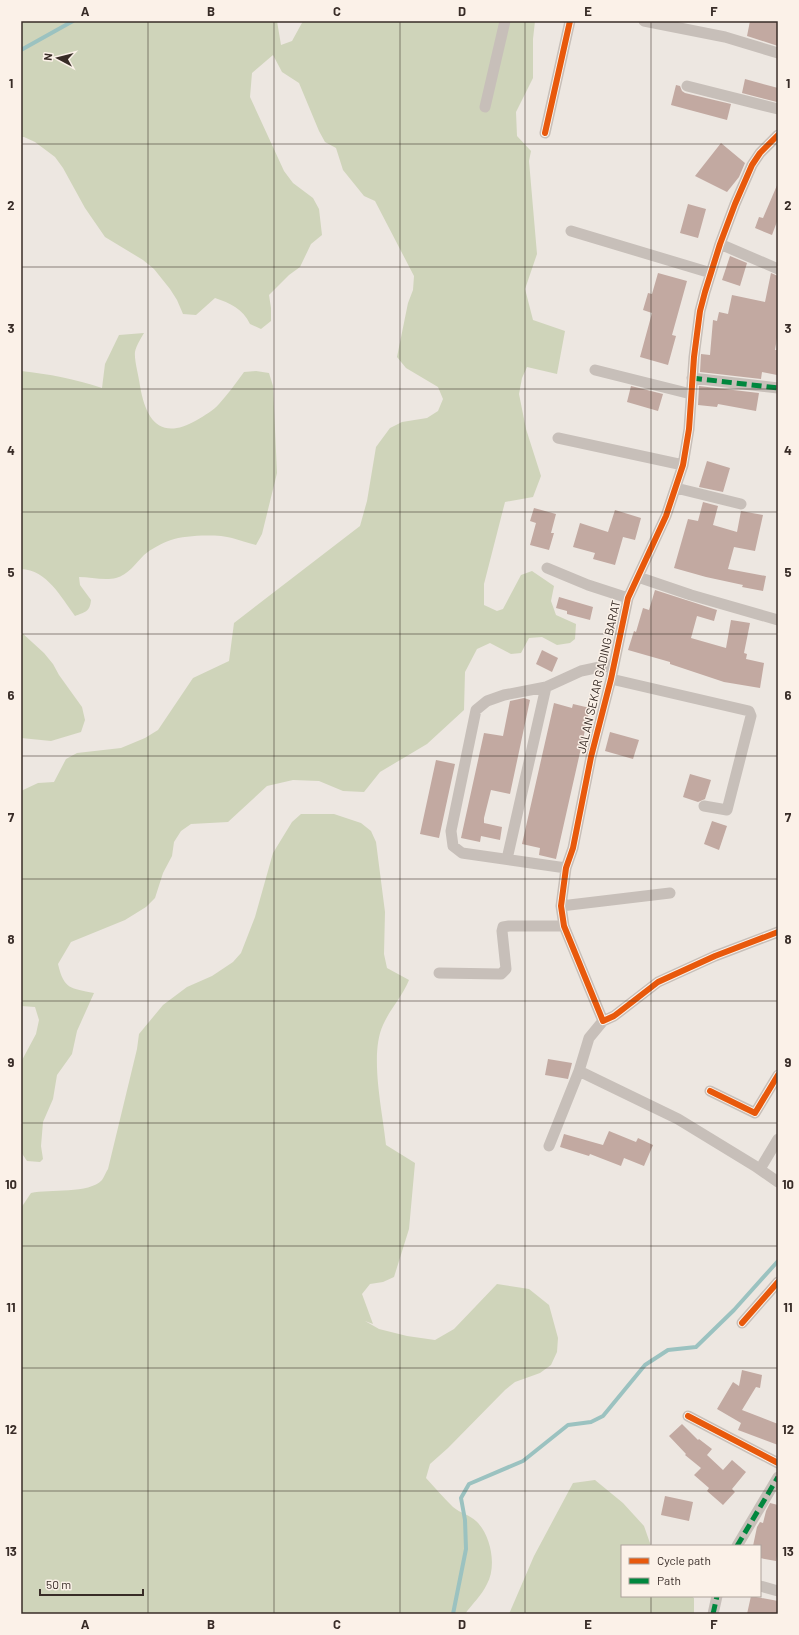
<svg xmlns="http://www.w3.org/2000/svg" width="799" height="1635" viewBox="0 0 799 1635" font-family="Barlow,sans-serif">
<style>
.green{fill:#cfd4ba}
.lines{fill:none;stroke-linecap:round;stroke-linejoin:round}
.stream{stroke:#9bc2c0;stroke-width:4}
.building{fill:#c2a9a1}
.street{stroke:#c7bfb9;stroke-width:11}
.quiet{stroke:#00873e;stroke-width:5;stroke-dasharray:10 5;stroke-linecap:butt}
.cycleway-casing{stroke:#fbf1e8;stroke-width:8}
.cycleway{stroke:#e8590c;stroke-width:6}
.grid{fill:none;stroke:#382c27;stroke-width:1;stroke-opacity:0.55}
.labels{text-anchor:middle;stroke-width:3;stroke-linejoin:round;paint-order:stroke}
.street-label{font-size:12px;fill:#382c27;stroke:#fbf1e8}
.neatline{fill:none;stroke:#382c27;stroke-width:1.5}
.grid-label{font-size:13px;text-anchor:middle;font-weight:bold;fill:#382c27}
</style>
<rect width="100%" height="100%" fill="#ede7e1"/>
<path class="green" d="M21,21H277L281,45L292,41L303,21H535L533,39V78L516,112L517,136L531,151L529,161L537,254L525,289L533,320L565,331L557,374L527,367L522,378L519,394L526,429L541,476L533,497L505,502L484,584V605L497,611L503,609L521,575L532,571L554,586L551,601L556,615L576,624L575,639L570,643L557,645L542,637L529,638L521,653L511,654L490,643L477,649L465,672L464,710L427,744L380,772L364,792L343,791L319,781L293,780L267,786L228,822L191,824L181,831L174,842L172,856L163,873L155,898L146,907L125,920L71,942L58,964C64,990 71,988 94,993L77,1031L72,1054L57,1075L53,1099L43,1122L41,1146L43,1159L40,1162L27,1161L21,1152V1062L36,1034L39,1020L35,1007L21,1006V791L38,783L54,782L66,759L77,753L121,748L145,738L158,730L193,678L229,661L234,623L360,526L367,501L376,447L390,428L402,422L427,418L438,411L443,399L438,387L406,368L397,357L408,303L413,290L414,276L375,201L364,196L343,170L336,148L325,142L319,131L299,83L282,72L273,55L252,73L250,97L284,171L293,183L313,198L319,209L322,235L311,244L300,267L289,275L269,295L271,308V321L261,329L250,324C243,309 230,303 215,298L196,315L183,314L177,300L170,289L154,269L143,260L105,237L85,208L63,168L55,157L35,142L24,137H21Z
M144,333C141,338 136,346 135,352C134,360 139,377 140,386C146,421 161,441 197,420C205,415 213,411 219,404C228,394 236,383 244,372L256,371L269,373L273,386L277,473L262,534L256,545C247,543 240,540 232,538C218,534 185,535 171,540C162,543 151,549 144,555C136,563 128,575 116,578C105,581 90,577 79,577L80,585L91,600C90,612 85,612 75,616C61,597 47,570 21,569V371C49,374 75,379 102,388L105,364L119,335Z
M21,632L44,653L53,664L59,675L82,707L85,720L81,732L51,741L21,738Z
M301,814H334L361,823L371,831L376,842L385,912L384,954L387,968L409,980C402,997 390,1009 383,1025C369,1055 383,1113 386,1145L415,1163L409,1229L394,1277L383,1282L370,1284L362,1294L373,1324L365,1321L379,1329L407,1336L435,1340L454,1329L497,1284L529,1289L549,1305L558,1338L557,1352L551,1365L540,1373L515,1382L505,1390L448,1448L430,1464L426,1478C434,1487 444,1498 453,1507C460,1513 470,1515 476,1521C491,1535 497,1566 487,1584C482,1595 472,1604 465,1614H21V1208L31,1193C50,1189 89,1194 102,1180C104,1177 106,1172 108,1169L137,1049L139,1034L163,1005L187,987L212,976L233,962L241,953L255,917L273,853L292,822Z
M595,1480L623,1503L644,1526L651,1546H622V1596H691L694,1598V1614H509L534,1556L573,1483Z"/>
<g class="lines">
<path class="stream" d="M21,50L73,21
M453,1614L466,1549L465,1520L461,1498L469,1484L523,1461L568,1425L591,1422L603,1416L645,1365L668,1350L696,1347L734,1310L778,1261"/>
</g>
<path class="building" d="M750,21H778V46L747,36Z
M745,79L778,88L777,102L742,93Z
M676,85L680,86L682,91L685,93L731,104L727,120L671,105Z
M721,143L745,163L739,177L727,192L695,176Z
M778,183V219L772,235L755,228L759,217L763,218Z
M688,204L706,209L698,238L680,233Z
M730,256L747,263L740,286L722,280Z
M658,273L687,281L672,335L676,336L668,365L640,357L652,313L643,310L648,293L652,294Z
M771,273L778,276V332L775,350H778L777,375L762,372L761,379L700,372L701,354L710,355L713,320L717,321L719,312L728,314L732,295L765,302Z
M631,386L663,394L658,411L627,402Z
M699,386L759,393L756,411L718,404L717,407L698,405Z
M707,461L730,468L723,492L699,487Z
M703,502L718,506L713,525L737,532L741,511L763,515L755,551L734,547L728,569L766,576L763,591L742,587L743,585L706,577L674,568L688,519L698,521Z
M534,508L556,514L551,533H554L549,550L530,545L536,523L530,521Z
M615,510L641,518L635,540L623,537L615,565L593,559L595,553L573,547L580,523L608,532Z
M655,590L717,610L714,621L697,616L691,638L726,648L731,620L750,623L744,653L747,654L746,659L764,663L760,688L724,682L670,664V662L628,650L634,631L636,632L643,608L649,610Z
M559,597L593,607L590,620L567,614V611L556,608Z
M542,650L558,658L552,672L536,664Z
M524,698L530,700L510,794L491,790L484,818V823L502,827L500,840L481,836L480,842L461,838L484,733L503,736L510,701Z
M554,703L572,708L573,704L590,708L556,859L539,855L540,848L522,844Z
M610,732L639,740L633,759L605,751Z
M436,760L455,764L439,838L420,834Z
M690,774L711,780L705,799L698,802L683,797Z
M712,821L727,826L719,850L704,844Z
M548,1059L572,1063L568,1079L545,1075Z
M609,1131L636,1142L638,1138L653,1145L644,1166L624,1158L621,1166L590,1154L589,1156L560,1147L564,1134L603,1145Z
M742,1370L762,1375L760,1388L756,1387L742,1410L778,1424V1445L738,1430L741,1423L717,1409L733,1382L739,1386Z
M682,1424L698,1440L699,1439L712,1449L707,1455L723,1470L732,1460L746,1472L732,1489L735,1492L723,1505L707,1491L709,1488L694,1475L701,1468L685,1455L686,1454L669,1436Z
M665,1496L693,1502L689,1521L661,1515Z
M770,1503L778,1505V1551L776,1561L760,1558V1546H753L757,1527L760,1522L763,1523L766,1511Z
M751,1596L778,1601V1614H747Z"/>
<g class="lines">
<path class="street" d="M644,21L725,37L778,53
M687,86L778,109
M485,107L505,21
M545,133L570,21
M778,135L760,153L752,165L735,204L720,244L705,292L700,311L694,357L689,429L683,465L666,516L628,598L611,679L591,757L573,848L566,868L561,906L564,926L603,1021L614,1016L658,982L715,956L778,932
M571,231L711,273
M720,244L778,269
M595,370L691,394
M692,378L778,388
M558,438L683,465
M676,488L741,504
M547,568L588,585L628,598
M638,577L691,595L778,620
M611,679L749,711L751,716L727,810L704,806
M507,859L546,687
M566,868L462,853L453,846L451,831L476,710L487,701L504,695L546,687L581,671L614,664
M561,906L670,893
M439,973L501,974L506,969L502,931L503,927L509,926H564
M603,1021L589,1038L579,1071L678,1119L755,1166L778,1182
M710,1091L755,1113L778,1075
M549,1146L579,1071
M760,1169L778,1139
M742,1323L778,1282
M688,1416L778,1463
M737,1546L778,1477
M760,1586L778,1591
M713,1614L717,1596"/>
<path class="quiet" d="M692,378L778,388
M737,1546L778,1477
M713,1614L717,1596"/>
<g class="cycleway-casing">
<path id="cycleway" d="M545,133L570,21
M778,135L760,153L752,165L735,204L720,244L705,292L700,311L694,357L689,429L683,465L666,516L628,598L611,679L591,757L573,848L566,868L561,906L564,926L603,1021L614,1016L658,982L715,956L778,932
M710,1091L755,1113L778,1075
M742,1323L778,1282
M688,1416L778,1463"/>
</g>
<use href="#cycleway" class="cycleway"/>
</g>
<path class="grid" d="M148,21V1614M274,21V1614M400,21V1614M525,21V1614M651,21V1546M21,144H778M21,267H778M21,389H778M21,512H778M21,634H778M21,756H778M21,879H778M21,1001H778M21,1123H778M21,1246H778M21,1368H778M21,1491H778M651,1596V1614"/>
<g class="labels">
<g class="street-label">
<text transform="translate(599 677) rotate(-77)" y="4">JALAN SEKAR GADING BARAT</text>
</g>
</g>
<rect width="799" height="1635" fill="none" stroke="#fbf1e8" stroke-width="44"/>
<rect x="621" y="1545" width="140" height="52" fill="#fbf1e8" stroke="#ada29b"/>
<rect x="629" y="1558" width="20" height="6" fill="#e8590c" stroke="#ada29b"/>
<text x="657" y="1565" font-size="12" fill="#382c27">Cycle path</text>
<rect x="629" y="1578" width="20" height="6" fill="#00873e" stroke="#ada29b"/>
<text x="657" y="1585" font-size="12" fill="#382c27">Path</text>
<g transform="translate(58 58) rotate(277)" stroke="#fbf1e8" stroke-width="3" paint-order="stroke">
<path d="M0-3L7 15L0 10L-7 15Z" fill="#382c27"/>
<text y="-6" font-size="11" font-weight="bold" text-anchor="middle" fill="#382c27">N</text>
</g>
<path d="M40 1589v6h103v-6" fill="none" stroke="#382c27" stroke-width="2"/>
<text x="46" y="1589" font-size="12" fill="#382c27" stroke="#fbf1e8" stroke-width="3" paint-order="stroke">50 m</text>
<rect x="22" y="22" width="755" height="1591" class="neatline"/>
<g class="grid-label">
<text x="85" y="16">A</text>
<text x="211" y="16">B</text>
<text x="337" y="16">C</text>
<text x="462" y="16">D</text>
<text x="588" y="16">E</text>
<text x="714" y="16">F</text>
<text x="11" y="88">1</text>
<text x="788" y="88">1</text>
<text x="11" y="210">2</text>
<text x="788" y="210">2</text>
<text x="11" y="333">3</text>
<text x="788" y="333">3</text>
<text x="11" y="455">4</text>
<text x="788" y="455">4</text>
<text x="11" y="577">5</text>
<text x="788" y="577">5</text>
<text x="11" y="700">6</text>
<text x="788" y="700">6</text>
<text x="11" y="822">7</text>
<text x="788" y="822">7</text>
<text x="11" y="944">8</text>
<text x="788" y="944">8</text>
<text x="11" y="1067">9</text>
<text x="788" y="1067">9</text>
<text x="11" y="1189">10</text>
<text x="788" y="1189">10</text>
<text x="11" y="1312">11</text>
<text x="788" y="1312">11</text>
<text x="11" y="1434">12</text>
<text x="788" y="1434">12</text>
<text x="11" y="1556">13</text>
<text x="788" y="1556">13</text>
<text x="85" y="1629">A</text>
<text x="211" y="1629">B</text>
<text x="337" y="1629">C</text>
<text x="462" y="1629">D</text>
<text x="588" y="1629">E</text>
<text x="714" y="1629">F</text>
</g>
</svg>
